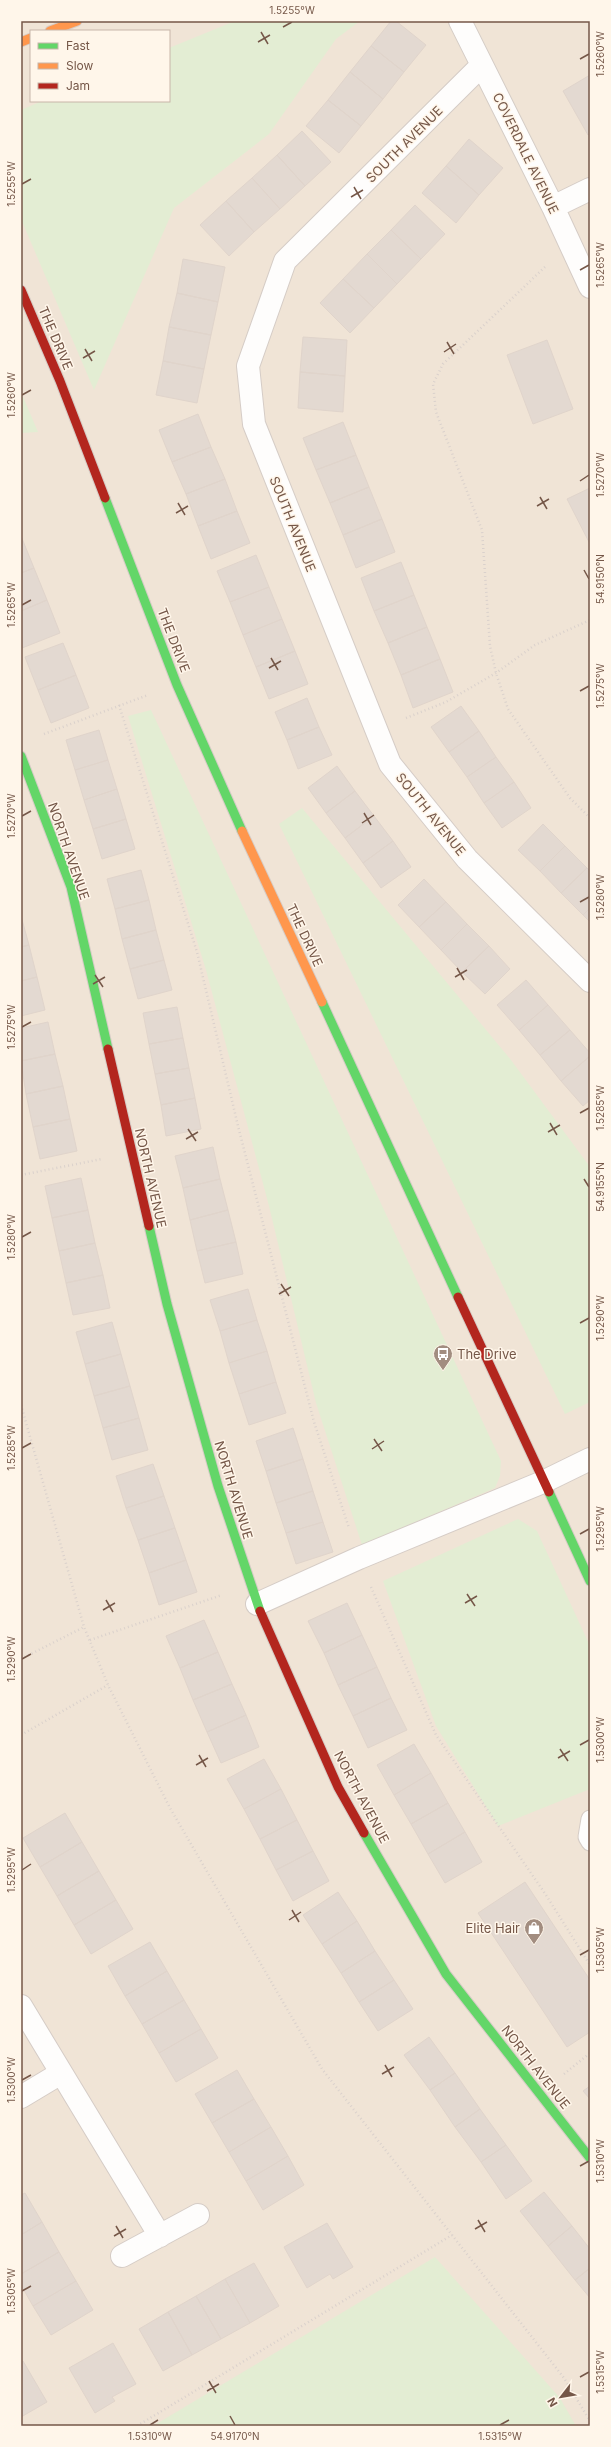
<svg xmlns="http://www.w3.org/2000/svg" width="611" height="2447" viewBox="0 0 611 2447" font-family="Inter,sans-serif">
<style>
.residential{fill:#f0e4d6;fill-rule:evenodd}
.green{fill:#e3edd3}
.building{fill:#e3d9d1;stroke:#e0d4cb}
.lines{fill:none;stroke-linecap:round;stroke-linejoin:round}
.lane-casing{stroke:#d5ccc6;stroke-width:19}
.street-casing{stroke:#d5ccc6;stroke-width:24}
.fast-casing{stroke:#d6ccc6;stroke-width:11}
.slow-casing{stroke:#d6ccc6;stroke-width:11}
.jam-casing{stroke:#d6ccc6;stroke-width:11}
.path{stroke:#dad1cc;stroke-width:2.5;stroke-dasharray:1 3;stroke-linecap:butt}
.lane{stroke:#fefdfc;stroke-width:17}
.street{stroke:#fefdfc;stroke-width:22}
.fast{stroke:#63d668;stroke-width:9}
.slow{stroke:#ff974d;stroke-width:9}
.jam{stroke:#b3261e;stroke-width:9}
.ticks{fill:none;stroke:#755748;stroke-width:1.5}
.labels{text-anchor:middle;stroke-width:3;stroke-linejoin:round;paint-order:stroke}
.street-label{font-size:13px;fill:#755748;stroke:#fff6ea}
.poi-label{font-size:13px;fill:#755748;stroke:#fff6ea;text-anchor:start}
.neatline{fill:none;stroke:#755748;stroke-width:1.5}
.ticks-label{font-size:10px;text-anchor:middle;fill:#755748}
</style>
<rect width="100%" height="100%" fill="#f7f1e9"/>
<path class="residential" d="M21,21H590V2426H21ZM31,31H169V101H31Z"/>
<path class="green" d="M235,21H360L336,39L269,134L174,208L94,390L21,219V110L42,101H169V48Z
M21,392L38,432L21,433Z
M151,710L501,1461L500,1476L495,1488L362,1545L316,1403L269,1206L206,970L128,716Z
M302,808L511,1060L590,1167V1402L565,1414L279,824Z
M518,1519L537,1531L590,1646V1789L498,1826L436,1726L383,1581Z
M435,2257L560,2398L576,2426H153Z"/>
<path class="building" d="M391,21H396L426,45L404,72L371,46Z
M371,46L404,72L383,99L350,72Z
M350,72L383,99L361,126L328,100Z
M590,75V134L588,135L563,91Z
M328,100L361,126L339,153L306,126Z
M302,131L331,162L305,186L277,155Z
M469,139L503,168L479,195L446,166Z
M277,155L305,186L280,209L252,178Z
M446,166L479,195L456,223L422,193Z
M252,178L280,209L254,232L226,201Z
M226,201L254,232L229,256L200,225Z
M415,205L445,234L421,259L391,230Z
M391,230L421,259L397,284L367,254Z
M367,254L397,284L374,308L343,279Z
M183,259L225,267L218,302L177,293Z
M343,279L374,308L350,333L320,303Z
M177,293L218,302L211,335L169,327Z
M169,327L211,335L204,369L163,361Z
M303,337L347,340L345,376L300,372Z
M547,340L573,409L533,424L507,355Z
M163,361L204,369L197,403L156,395Z
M300,372L345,376L343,412L298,408Z
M198,414L211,447L172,462L159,430Z
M343,422L356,455L316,470L303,438Z
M211,447L225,479L186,494L172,462Z
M356,455L369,487L330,503L316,470Z
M225,479L237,511L198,526L186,494Z
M369,487L382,519L343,535L330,503Z
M590,488V544L567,499Z
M237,511L250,543L211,559L198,526Z
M382,519L395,552L356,568L343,535Z
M21,536L34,568L21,573Z
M256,555L269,587L230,602L217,571Z
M401,562L414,595L374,611L361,578Z
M34,568L47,600L21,611V573Z
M269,587L282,619L243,635L230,602Z
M414,595L427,627L388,643L374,611Z
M47,600L60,633L22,648L21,611Z
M282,619L295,651L256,667L243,635Z
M427,627L440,659L401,675L388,643Z
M63,643L76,675L38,690L25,657Z
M295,651L308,684L269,699L256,667Z
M440,659L453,692L413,708L401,675Z
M76,675L89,708L51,723L38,690Z
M307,698L319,727L287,740L275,712Z
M461,706L479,731L449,752L431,727Z
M319,727L332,755L298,769L287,740Z
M99,730L108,760L75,770L66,740Z
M479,731L496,757L467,777L449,752Z
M496,757L514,782L484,803L467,777Z
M108,760L117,789L84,800L75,770Z
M337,766L355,791L326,813L308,788Z
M514,782L531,808L502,828L484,803Z
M117,789L126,819L93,829L84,800Z
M355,791L374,816L345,838L326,813Z
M374,816L393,841L363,863L345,838Z
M126,819L135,849L102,859L93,829Z
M543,824L565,846L540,871L518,850Z
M393,841L411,867L381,888L363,863Z
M565,846L587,868L561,893L540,871Z
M587,868L590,871V908L583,915L561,893Z
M141,870L149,900L115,909L107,879Z
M424,879L446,902L419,927L398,905Z
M149,900L156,930L122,939L115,909Z
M446,902L467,924L441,950L419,927Z
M590,908V922L583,915Z
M21,916L29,945L21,947Z
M467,924L489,946L462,972L441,950Z
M156,930L164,960L130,969L122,939Z
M29,945L37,977L21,981V947Z
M489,946L510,969L485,994L462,972Z
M164,960L172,990L138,999L130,969Z
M37,977L45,1010L21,1016V981Z
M526,980L548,1005L519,1030L497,1005Z
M548,1005L570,1030L540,1055L519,1030Z
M177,1007L183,1038L149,1044L143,1013Z
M48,1022L55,1054L21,1061V1028Z
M570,1030L590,1053V1056L561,1081L540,1055Z
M183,1038L189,1068L155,1074L149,1044Z
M55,1054L63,1086L26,1094L21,1061Z
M590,1056V1100L583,1106L561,1081Z
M189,1068L195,1098L161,1105L155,1074Z
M63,1086L70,1119L33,1127L26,1094Z
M195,1098L201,1129L166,1136L161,1105Z
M70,1119L77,1151L40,1159L33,1127Z
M213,1147L220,1179L183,1188L175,1156Z
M81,1178L88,1210L52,1218L45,1186Z
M220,1179L228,1210L190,1220L183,1188Z
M88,1210L95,1243L59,1251L52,1218Z
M228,1210L236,1242L197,1251L190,1220Z
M236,1242L243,1274L205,1283L197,1251Z
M95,1243L103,1275L66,1283L59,1251Z
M103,1275L110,1308L73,1315L66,1283Z
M248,1289L257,1320L220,1331L210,1300Z
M257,1320L267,1351L229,1363L220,1331Z
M112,1322L121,1354L85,1364L76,1332Z
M267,1351L276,1382L239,1394L229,1363Z
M121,1354L130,1386L94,1396L85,1364Z
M276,1382L286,1413L249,1425L239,1394Z
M130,1386L139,1418L103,1428L94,1396Z
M139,1418L148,1450L112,1460L103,1428Z
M293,1428L303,1459L266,1471L256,1441Z
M303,1459L313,1491L276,1503L266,1471Z
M153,1464L164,1496L126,1508L116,1476Z
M313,1491L323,1522L286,1533L276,1503Z
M164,1496L175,1528L138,1540L126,1508Z
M323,1522L333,1552L296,1564L286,1533Z
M175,1528L186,1560L149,1573L138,1540Z
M186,1560L197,1592L159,1605L149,1573Z
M347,1603L362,1635L324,1653L308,1621Z
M204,1620L218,1652L180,1668L166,1636Z
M362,1635L377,1667L338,1685L324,1653Z
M218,1652L232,1684L193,1700L180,1668Z
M377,1667L391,1698L353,1716L338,1685Z
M232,1684L246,1715L207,1732L193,1700Z
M391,1698L407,1730L368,1748L353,1716Z
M246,1715L259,1747L221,1763L207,1732Z
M414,1744L431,1773L394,1795L377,1765Z
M264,1759L281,1789L244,1809L227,1779Z
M431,1773L448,1803L411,1824L394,1795Z
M281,1789L297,1820L260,1839L244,1809Z
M448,1803L465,1832L428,1854L411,1824Z
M65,1813L82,1842L40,1867L23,1838Z
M297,1820L313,1851L276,1870L260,1839Z
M465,1832L482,1862L445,1883L428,1854Z
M82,1842L99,1871L57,1896L40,1867Z
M313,1851L329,1881L293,1901L276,1870Z
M99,1871L116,1900L74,1925L57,1896Z
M525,1882L590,1980V2032L567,2047L478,1913Z
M338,1892L357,1921L322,1944L303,1915Z
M116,1900L133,1929L91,1954L74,1925Z
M357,1921L375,1951L341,1973L322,1944Z
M150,1942L167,1971L125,1996L108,1966Z
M375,1951L394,1980L359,2002L341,1973Z
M167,1971L184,2000L142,2024L125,1996Z
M394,1980L413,2009L378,2031L359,2002Z
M184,2000L201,2029L159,2053L142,2024Z
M201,2029L218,2058L176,2082L159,2053Z
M429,2037L455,2073L430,2090L404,2055Z
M237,2070L254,2099L212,2123L195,2094Z
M455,2073L480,2109L455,2127L430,2090Z
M590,2086V2099L583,2091Z
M254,2099L271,2127L229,2152L212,2123Z
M480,2109L506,2145L481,2162L455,2127Z
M271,2127L288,2156L246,2181L229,2152Z
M506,2145L532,2181L506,2199L481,2162Z
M288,2156L304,2185L263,2210L246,2181Z
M544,2192L572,2226L548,2246L520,2211Z
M25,2193L42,2222L21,2235V2195Z
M42,2222L59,2252L21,2274V2235Z
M327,2223L353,2267L333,2279L330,2274L307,2288L284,2247Z
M572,2226L590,2249V2268L575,2280L548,2246Z
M59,2252L76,2281L33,2306L21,2285V2274Z
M254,2263L279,2306L250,2323L225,2279Z
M590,2268V2298L575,2280Z
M225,2279L250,2323L221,2339L196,2296Z
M76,2281L93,2310L51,2335L33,2306Z
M196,2296L221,2339L192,2355L168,2312Z
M168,2312L192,2355L163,2371L139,2329Z
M113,2343L136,2384L112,2397L115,2401L95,2413L69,2368Z
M21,2361H23L47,2402L21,2417Z"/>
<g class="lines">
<g class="lane-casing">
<path id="lane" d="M590,1819L587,1837L590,1842"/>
</g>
<g class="street-casing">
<path id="street" d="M460,21L553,207L590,287
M482,65L285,261L248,366L254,424L390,764L467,859L590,981
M553,207L590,189
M257,1604L359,1558L543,1482L590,1459
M21,2006L160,2236
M21,2097L61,2073
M122,2256L198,2215"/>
</g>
<g class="fast-casing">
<path id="fast" d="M105,498L177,685L242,831
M21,756L71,887L108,1049
M322,1002L458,1297
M149,1226L167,1304L218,1486L260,1611
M549,1492L590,1581
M364,1833L446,1974L590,2158"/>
</g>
<g class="slow-casing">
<path id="slow" d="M50,31L77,21
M21,42L31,38
M242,831L322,1002"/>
</g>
<g class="jam-casing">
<path id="jam" d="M21,290L60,381L105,498
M108,1049L149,1226
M458,1297L549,1492
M260,1611L338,1787L364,1833"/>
</g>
<path class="path" d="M545,267L443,364L433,384L436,412L482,530L490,646L496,673L508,709L570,798L590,818
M119,705L197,952L238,1126L314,1422L349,1528
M406,718L446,702L496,673L535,645L590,620
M44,734L148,695
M21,1175L102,1159
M21,1405L84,1627L108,1685L170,1808L322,2069L564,2378L590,2421
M371,1587L436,1735L546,1895L590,1965
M90,1640L222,1595
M21,1659L84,1627
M21,1735L108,1685
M564,2074L590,2053
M137,2426L452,2235"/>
<use href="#lane" class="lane"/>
<use href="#street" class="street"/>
<use href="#fast" class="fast"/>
<use href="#slow" class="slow"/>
<use href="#jam" class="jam"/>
</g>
<path class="ticks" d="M283,27L292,22M261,32L268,44M258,42L270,35M580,59L589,54M22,184L31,179M354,187L361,199M351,197L363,190M580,270L589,265M447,342L454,354M85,349L92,361M444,352L456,344M83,358L95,351M22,395L31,390M580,481L589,475M540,497L547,509M178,503L185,515M537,506L549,499M176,513L188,506M584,570L589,579M22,605L31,600M271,658L278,670M269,668L281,661M580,691L589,686M364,813L371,825M22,816L31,811M362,823L374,815M580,902L589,897M457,968L464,980M95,975L103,987M455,977L467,970M93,984L105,977M22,1027L31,1022M580,1113L589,1108M550,1123L557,1135M188,1129L196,1141M548,1132L560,1125M186,1139L198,1132M584,1179L589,1187M22,1237L31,1232M281,1284L289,1296M279,1294L291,1287M580,1323L589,1318M374,1439L382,1451M22,1448L31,1443M372,1449L384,1441M580,1534L589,1529M467,1594L475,1606M106,1600L113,1612M465,1603L477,1596M103,1610L115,1603M22,1659L31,1654M580,1745L589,1740M560,1749L568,1761M199,1755L206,1767M558,1758L570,1751M196,1765L208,1758M22,1870L31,1864M292,1910L299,1922M289,1920L301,1912M580,1955L589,1950M385,2065L392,2077M382,2074L394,2067M22,2080L31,2075M580,2166L589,2161M478,2220L485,2232M116,2226L123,2238M475,2229L487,2222M114,2236L126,2229M22,2291L31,2286M580,2377L589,2372M209,2381L216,2393M207,2391L219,2384M230,2416L235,2425M150,2425L158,2420M500,2425L509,2420"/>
<defs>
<g id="bus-pin" transform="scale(1)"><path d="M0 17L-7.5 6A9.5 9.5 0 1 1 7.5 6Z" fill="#a28d80" stroke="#fff6ea"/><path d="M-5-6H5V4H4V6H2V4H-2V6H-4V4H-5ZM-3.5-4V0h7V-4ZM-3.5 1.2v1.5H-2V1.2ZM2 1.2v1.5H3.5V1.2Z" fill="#fff"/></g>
<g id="shop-pin" transform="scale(1)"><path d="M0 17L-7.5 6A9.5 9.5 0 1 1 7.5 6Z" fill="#a28d80" stroke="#fff6ea"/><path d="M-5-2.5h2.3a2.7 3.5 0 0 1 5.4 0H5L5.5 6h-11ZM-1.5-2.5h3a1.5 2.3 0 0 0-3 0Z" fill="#fff"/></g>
</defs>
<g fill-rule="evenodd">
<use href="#bus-pin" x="443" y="1354"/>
<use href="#shop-pin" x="534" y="1928"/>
</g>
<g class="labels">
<g class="street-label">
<text transform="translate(404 144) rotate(-45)" y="5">SOUTH AVENUE</text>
<text transform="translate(526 153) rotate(64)" y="5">COVERDALE AVENUE</text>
<text transform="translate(56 338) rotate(67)" y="5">THE DRIVE</text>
<text transform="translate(293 524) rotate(68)" y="5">SOUTH AVENUE</text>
<text transform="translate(174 640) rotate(69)" y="5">THE DRIVE</text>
<text transform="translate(431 814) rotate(51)" y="5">SOUTH AVENUE</text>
<text transform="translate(69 851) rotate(71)" y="5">NORTH AVENUE</text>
<text transform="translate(305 935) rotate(65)" y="5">THE DRIVE</text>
<text transform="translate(151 1178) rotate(77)" y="5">NORTH AVENUE</text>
<text transform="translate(234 1490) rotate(73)" y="5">NORTH AVENUE</text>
<text transform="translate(362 1797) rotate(62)" y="5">NORTH AVENUE</text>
<text transform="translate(536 2067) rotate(52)" y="5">NORTH AVENUE</text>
</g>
<g class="poi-label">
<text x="457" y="1359">The Drive</text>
<text x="520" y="1933" text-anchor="end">Elite Hair</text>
</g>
</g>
<rect width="611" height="2447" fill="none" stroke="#fff6ea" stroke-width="44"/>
<rect x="30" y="30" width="140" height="72" fill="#fff6ea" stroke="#c8b6a9"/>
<rect x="38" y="43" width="20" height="6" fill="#63d668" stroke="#c8b6a9"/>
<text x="66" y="50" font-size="12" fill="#755748">Fast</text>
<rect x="38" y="63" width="20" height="6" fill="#ff974d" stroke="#c8b6a9"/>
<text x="66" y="70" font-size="12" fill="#755748">Slow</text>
<rect x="38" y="83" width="20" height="6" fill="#b3261e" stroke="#c8b6a9"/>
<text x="66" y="90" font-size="12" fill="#755748">Jam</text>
<g transform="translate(561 2397) rotate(239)" stroke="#fff6ea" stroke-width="3" paint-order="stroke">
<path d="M0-3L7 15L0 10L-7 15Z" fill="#755748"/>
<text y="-6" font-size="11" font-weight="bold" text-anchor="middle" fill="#755748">N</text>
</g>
<rect x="22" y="22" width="567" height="2403" class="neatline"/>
<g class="ticks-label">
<text x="292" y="14">1.5255°W</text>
<text transform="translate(600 54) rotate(-90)" y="4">1.5260°W</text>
<text transform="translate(11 184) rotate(-90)" y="4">1.5255°W</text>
<text transform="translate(600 265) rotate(-90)" y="4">1.5265°W</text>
<text transform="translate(11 395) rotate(-90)" y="4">1.5260°W</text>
<text transform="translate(600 475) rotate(-90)" y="4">1.5270°W</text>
<text transform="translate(600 579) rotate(-90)" y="4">54.9150°N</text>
<text transform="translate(11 605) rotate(-90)" y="4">1.5265°W</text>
<text transform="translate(600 686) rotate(-90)" y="4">1.5275°W</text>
<text transform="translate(11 816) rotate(-90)" y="4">1.5270°W</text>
<text transform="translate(600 897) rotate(-90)" y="4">1.5280°W</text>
<text transform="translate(11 1027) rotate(-90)" y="4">1.5275°W</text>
<text transform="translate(600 1108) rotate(-90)" y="4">1.5285°W</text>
<text transform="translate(600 1187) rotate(-90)" y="4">54.9155°N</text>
<text transform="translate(11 1237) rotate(-90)" y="4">1.5280°W</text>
<text transform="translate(600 1318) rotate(-90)" y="4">1.5290°W</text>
<text transform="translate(11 1448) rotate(-90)" y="4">1.5285°W</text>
<text transform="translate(600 1529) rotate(-90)" y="4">1.5295°W</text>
<text transform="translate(11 1659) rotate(-90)" y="4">1.5290°W</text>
<text transform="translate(600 1740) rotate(-90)" y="4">1.5300°W</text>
<text transform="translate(11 1870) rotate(-90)" y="4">1.5295°W</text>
<text transform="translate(600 1950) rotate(-90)" y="4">1.5305°W</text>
<text transform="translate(11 2080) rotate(-90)" y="4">1.5300°W</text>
<text transform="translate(600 2161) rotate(-90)" y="4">1.5310°W</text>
<text transform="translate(11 2291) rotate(-90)" y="4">1.5305°W</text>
<text transform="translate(600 2372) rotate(-90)" y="4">1.5315°W</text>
<text x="150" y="2440">1.5310°W</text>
<text x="235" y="2440">54.9170°N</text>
<text x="500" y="2440">1.5315°W</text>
</g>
</svg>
